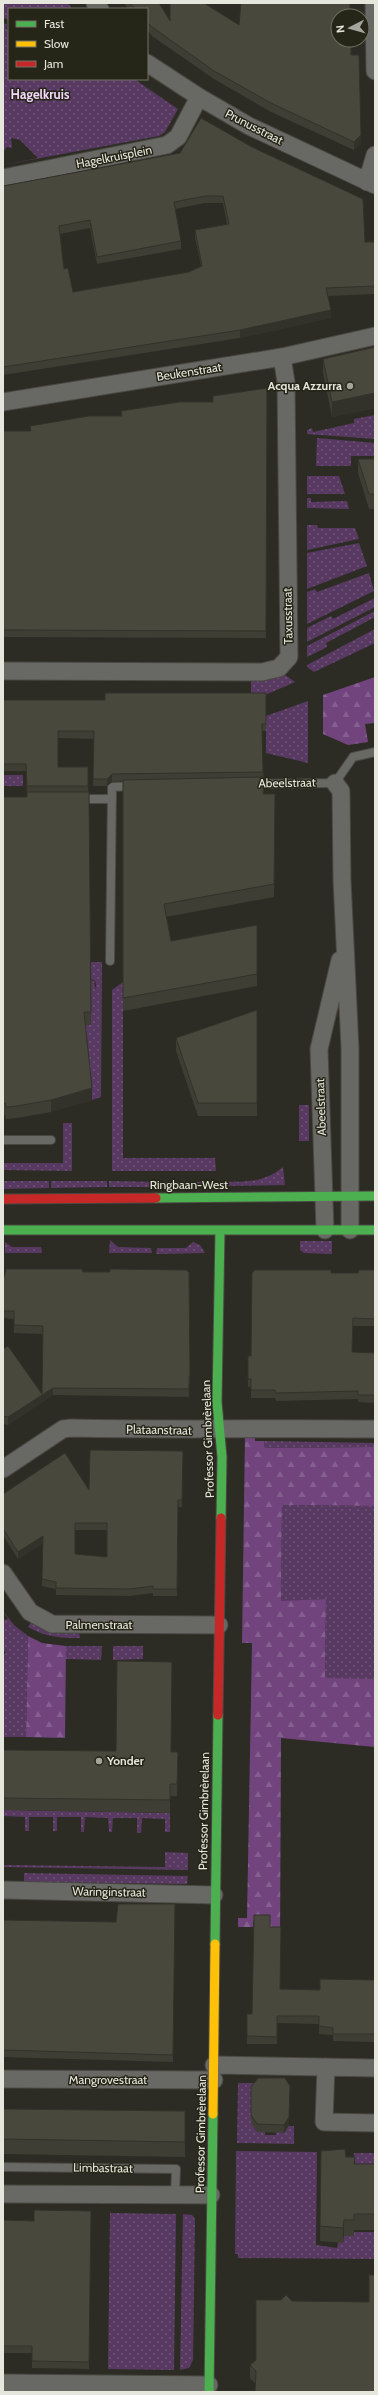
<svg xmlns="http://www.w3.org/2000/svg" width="378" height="2395" viewBox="0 0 378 2395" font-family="Cabin,sans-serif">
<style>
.grass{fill:url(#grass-dots)}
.forest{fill:url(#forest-firs)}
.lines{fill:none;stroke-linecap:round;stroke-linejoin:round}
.lane-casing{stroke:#494942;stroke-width:10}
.street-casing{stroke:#494942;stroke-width:19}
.fast-casing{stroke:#494942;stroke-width:11}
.slow-casing{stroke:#494942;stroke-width:11}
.jam-casing{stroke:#494942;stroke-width:11}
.lane{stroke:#686865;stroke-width:8}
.street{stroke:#686865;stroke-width:17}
.fast{stroke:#4caf50;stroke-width:9}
.slow{stroke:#ffc107;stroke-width:9}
.jam{stroke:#c62828;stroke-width:9}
.wall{fill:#3e3e34;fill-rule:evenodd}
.shaded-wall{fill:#32322a}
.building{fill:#48483c;stroke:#32322a;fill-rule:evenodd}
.poi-dot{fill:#a4a59c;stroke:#252617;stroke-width:1.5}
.labels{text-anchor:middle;stroke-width:3;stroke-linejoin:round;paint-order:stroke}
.street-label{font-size:12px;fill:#e5e6dc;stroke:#252617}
.poi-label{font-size:12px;font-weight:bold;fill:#e5e6dc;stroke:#252617;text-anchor:end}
.neighbourhood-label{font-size:13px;font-weight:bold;fill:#f4d7fd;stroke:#252617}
</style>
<defs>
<pattern id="grass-dots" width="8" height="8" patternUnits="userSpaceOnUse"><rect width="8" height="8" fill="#583961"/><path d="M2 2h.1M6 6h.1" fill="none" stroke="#705677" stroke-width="1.8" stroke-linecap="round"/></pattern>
<pattern id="forest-firs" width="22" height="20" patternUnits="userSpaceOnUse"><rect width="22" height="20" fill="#71447e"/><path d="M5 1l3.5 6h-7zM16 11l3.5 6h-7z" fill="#855f90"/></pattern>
</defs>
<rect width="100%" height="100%" fill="#2c2c24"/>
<path class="grass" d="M3,3H68L72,9H9V20L3,18Z
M3,23L7,24L6,29L9,30V79H134L178,109L165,132L159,136L3,165L38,158L20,140L11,138L12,148L7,147L3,152Z
M375,415V439L307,434V430L312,428L313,432L354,423V419Z
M317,438L375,443V456H351V466H316Z
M307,476H339L345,494H307Z
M307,498H311V502L347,501L349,509L307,508Z
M307,525H317L318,528H355L359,539L307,550Z
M359,543L367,566L307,589V553Z
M369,573L374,591L307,624V592L315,589L317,592Z
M375,598V607L307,642V628L331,616L333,619Z
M375,611V617L326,643L327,647L307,657V646Z
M375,629V643L314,672L307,667V665Z
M281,672L295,682L265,695H251V678Z
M308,701V763L266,753V716Z
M3,775H23V786H3Z
M91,962H102L101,1097L92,1100L84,1025L91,1024V984L86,983L90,980L94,981L96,990C96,985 97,980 91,979Z
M123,982V1158H215L216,1171H112V990Z
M299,1105H309V1141H299Z
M63,1123H72V1171L3,1170V1163H63Z
M283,1167L285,1185L225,1186V1182C248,1182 265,1182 283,1167Z
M3,1181H49V1188L3,1189Z
M51,1181H107V1187L51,1188Z
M109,1181L162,1182V1187H109Z
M164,1182H223V1186L164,1187Z
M110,1240L118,1247L151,1248L152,1253H109Z
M300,1241H332V1254L304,1253L300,1250Z
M5,1242L12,1247H41L42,1253H5Z
M193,1242L200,1245L205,1253L156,1254L157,1248H186Z
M264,1441L375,1443V1447L268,1448L264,1447Z
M282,1505L375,1506V1679H325L326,1599L281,1602Z
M3,1611L14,1625L28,1636L26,1737H3V1654L6,1653L3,1650V1620L8,1619Z
M32,1621L79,1632L80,1638C61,1638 45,1637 28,1627Z
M66,1646H102L101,1660L66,1659Z
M113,1646H143V1659L113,1660Z
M3,1810L170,1813V1832H165V1819L142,1818L141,1833H137V1818H113L112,1832H109L108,1818L85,1817L84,1832H81V1817H57V1831H53V1817H29V1831H25V1817L3,1816Z
M165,1852L188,1853V1870L3,1867V1865L165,1867Z
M24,1873L188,1876L187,1884L24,1882Z
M238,2083H266L265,2135H276V2132L288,2126H294V2144L237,2143Z
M236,2151L317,2152L316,2245L337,2248L338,2243L344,2236H353L354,2232H375V2259L238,2258V2254H235Z
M354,2153H375V2177L356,2169Z
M110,2213L176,2214L174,2370L108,2369Z
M183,2214L192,2215L195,2219L193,2360L189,2368L180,2370Z"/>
<path class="forest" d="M375,677V723L365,724L368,742L348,745L323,734V695Z
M245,1434L255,1435V1441H264V1447L268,1448L375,1447V1506L282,1505L281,1601L326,1599L325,1678L375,1679V1747L281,1738L280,1946L258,1922H253V1927H238V1918H247L252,1643H242Z
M28,1636L42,1643L66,1646L65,1738L26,1737Z"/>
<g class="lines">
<g class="lane-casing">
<path id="lane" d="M253,784L335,783L353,757L375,752
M79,799H112
M110,961L112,787L133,786
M3,1140H51
M3,2167L176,2169L175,2195"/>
</g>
<g class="street-casing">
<path id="street" d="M95,3L100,9
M374,3L375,71
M147,63L199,97L249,126L375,185
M3,178L167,145L178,137L199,97
M367,182L375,155
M3,402L282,357L375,336
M3,671L262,672L279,668L289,657L286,382L282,357
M335,783L341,791L342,880L350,1048V1230
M325,1230L319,1049L340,960
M3,1469L63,1429L71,1428C172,1430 273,1428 375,1429
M3,1573L30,1612L52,1624L219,1625
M3,1890L214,1895
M214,2065L375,2068
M326,2067L324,2122L375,2123
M3,2079L214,2080
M3,2194L211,2195
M3,2383L209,2385"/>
</g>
<g class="fast-casing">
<path id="fast" d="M156,1198L375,1196
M3,1230H375
M220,1230L217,1402L222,1457L221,1518
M215,1944L218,1715
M209,2392L213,2114"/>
</g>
<g class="slow-casing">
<path id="slow" d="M213,2114L215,1944"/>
</g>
<g class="jam-casing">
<path id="jam" d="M3,1199L156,1198
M218,1715L221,1518"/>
</g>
<use href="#lane" class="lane"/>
<use href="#street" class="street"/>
<use href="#fast" class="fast"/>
<use href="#slow" class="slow"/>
<use href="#jam" class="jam"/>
</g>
<path class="wall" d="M124,3H159L170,20L239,25L351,55L361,144L354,150L271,112L214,79L152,36L147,30V9H128Z
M180,153L365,242H375V294L328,296L331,318L240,338L3,375V186ZM205,203H223L227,224L195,230V238L201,266L189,272L73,292L64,269L60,234L90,228L97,264L181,249V241L175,209Z
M375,347V408L332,417L323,373V359Z
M267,388L266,638L3,637V431H30V426L121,416V411L213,402V396Z
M358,459H375V509H369L358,473Z
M266,693V731H262L264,794H275L274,897L166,917L171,941L257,925V986L123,1011V781L112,782L107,786H93L94,739L58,738V767H88L91,1025H85L92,1100L51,1112L17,1118L6,1119L5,1115H3V797H27L26,771H3V700H105Z
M257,1010V1116H198L176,1051V1038Z
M375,1270V1326H353L352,1352L375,1353V1403L358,1402V1399L276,1401L275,1398H251V1387H248V1356H251L331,1273H358Z
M83,1272H189L190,1383H189V1397L53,1395L8,1425L3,1424V1349L42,1394L43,1334L14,1333V1319L3,1318V1281Z
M183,1451L182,1507H178L177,1596H153V1593L130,1596L56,1595V1589L42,1586L43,1543L18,1559L4,1537L3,1538V1494L89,1490ZM75,1530H107V1557L75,1554Z
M3,1750L171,1752L178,1765L177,1796H170V1813L3,1810Z
M175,1904L173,2062L3,2057V1920L116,1922Z
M375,1980V2042L333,2041V2035L319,2034V2024L277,2023V2044H247V2014H252L280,1989L320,1990Z
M251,2087L289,2125L284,2133L257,2132L251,2123Z
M3,2109L185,2111V2157L3,2154Z
M321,2151L346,2157L355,2164H375V2230H354V2236H344L343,2243L320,2241Z
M91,2211L89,2369L32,2368V2353H3V2220L34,2221Z
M250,2365L375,2392L255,2383L250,2378Z"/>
<path class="shaded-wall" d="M361,135V144L354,150V142Z
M331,310V318L240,338V330Z
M374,383H375V408L332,417V402Z
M112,774V782L107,786V779Z
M92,1088V1100L51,1112V1100Z
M53,1388V1395L8,1425V1417Z
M4,1530V1537L3,1538V1531Z
M43,1536V1543L18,1559V1552Z
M290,2094L289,2125L284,2133V2125Z
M344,2220V2236L343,2243V2228Z"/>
<path class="building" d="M130,3H159L170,21V3H204L239,25L241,3H350V16H338V40H351V55H359L361,135L354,142L271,103L214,71L152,27L147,22V9H135Z
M201,118L252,147L363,199L365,242H375V286L326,288L331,310L240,330L3,367V186L180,153ZM205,196H223L229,224L195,230L202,266L189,272L73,292L68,268L64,269L59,226L90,220L97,257L181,241L174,202Z
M375,347V393L332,402L323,359Z
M267,388L266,631L3,630V431H31L30,426L89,416H122L121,411L179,402H213V396Z
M358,459H375V494H369Z
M105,693H266V724H262L263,772L112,774L107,779H93L94,731H58V767H88V786H27L26,764H3V700H105Z
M264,777L263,794H275L274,884L164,904L171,941L257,925V974L123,998V780Z
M27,792H89L91,1012H84L92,1088L51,1100L17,1106L6,1107L5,1103H3V797H27Z
M257,1010V1103H198L176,1038Z
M6,1269H82L83,1272H110V1269L186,1270L189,1272L190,1376H189V1389L53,1388L8,1417L3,1416V1349L8,1346L42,1394L43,1326L14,1325V1311H3V1281Z
M255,1270H331V1273H358L359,1270H375V1319L353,1318L352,1352L375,1353V1395H358V1391L276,1393L275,1390H251V1379H248V1356H251L252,1273Z
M90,1450L183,1451L182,1500H178L177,1589H153V1586L130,1589L56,1588V1582L42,1579L43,1536L18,1552L4,1530L3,1531V1494L65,1453L89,1490ZM75,1523H107V1557L75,1554Z
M117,1661L172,1662L171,1752H178L177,1784H170V1800L3,1798V1750L116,1751Z
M118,1904H175L173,2055L3,2050V1920L116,1922Z
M254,1915H270V1927H281L280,1989L320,1990V1979L375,1980V2034H333V2028L319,2026V2016H277V2037L247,2036V2014H252Z
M258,2078H285L290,2086L289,2117L284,2125L257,2124L251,2115V2087Z
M3,2109L185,2111V2142L3,2139Z
M345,2149L346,2157H355L354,2164H375V2214H354V2220H344L343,2228L320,2226L321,2151Z
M34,2210L91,2211L89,2362L32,2361V2346H3V2220L34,2221Z
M369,2275H375V2392H255L256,2371L250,2365L256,2360V2300H281L286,2295L292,2301L369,2302Z"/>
<g class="poi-dot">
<circle cx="350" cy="386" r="4"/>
<circle cx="99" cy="1761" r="4"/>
</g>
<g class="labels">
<g class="street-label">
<text transform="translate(254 127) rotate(27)" y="4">Prunusstraat</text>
<text transform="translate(114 157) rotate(-11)" y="4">Hagelkruisplein</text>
<text transform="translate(189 372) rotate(-9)" y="4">Beukenstraat</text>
<text transform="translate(288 616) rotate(-91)" y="4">Taxusstraat</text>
<text transform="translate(287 783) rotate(-1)" y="4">Abeelstraat</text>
<text transform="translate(321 1107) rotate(-92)" y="4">Abeelstraat</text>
<text x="189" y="1189">Ringbaan-West</text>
<text transform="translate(159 1430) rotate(1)" y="4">Plataanstraat</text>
<text transform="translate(208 1439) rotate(-92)" y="4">Professor Gimbrèrelaan</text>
<text x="99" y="1629">Palmenstraat</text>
<text transform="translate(204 1811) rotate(-89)" y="4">Professor Gimbrèrelaan</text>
<text transform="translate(109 1892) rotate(1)" y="4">Waringinstraat</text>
<text x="108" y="2084">Mangrovestraat</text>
<text transform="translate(201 2134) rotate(-89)" y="4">Professor Gimbrèrelaan</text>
<text transform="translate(103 2168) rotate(1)" y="4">Limbastraat</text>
</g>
<g class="poi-label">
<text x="342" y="390">Acqua Azzurra</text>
<text x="107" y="1765" text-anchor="start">Yonder</text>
</g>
<g class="neighbourhood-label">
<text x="40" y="99">Hagelkruis</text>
</g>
</g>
<rect width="378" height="2395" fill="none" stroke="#e5e6dc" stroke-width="8"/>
<rect x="8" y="8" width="140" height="72" fill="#252617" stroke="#727366"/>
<rect x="16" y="21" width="20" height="6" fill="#4caf50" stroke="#727366"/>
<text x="44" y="28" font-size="12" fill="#e5e6dc">Fast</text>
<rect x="16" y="41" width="20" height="6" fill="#ffc107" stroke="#727366"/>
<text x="44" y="48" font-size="12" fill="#e5e6dc">Slow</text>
<rect x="16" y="61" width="20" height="6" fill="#c62828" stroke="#727366"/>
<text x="44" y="68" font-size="12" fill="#e5e6dc">Jam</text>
<g transform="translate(350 28) rotate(264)"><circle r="19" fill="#252617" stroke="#727366"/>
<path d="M0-3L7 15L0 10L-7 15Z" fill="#a4a59c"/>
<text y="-6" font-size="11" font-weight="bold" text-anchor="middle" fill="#e5e6dc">N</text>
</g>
</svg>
